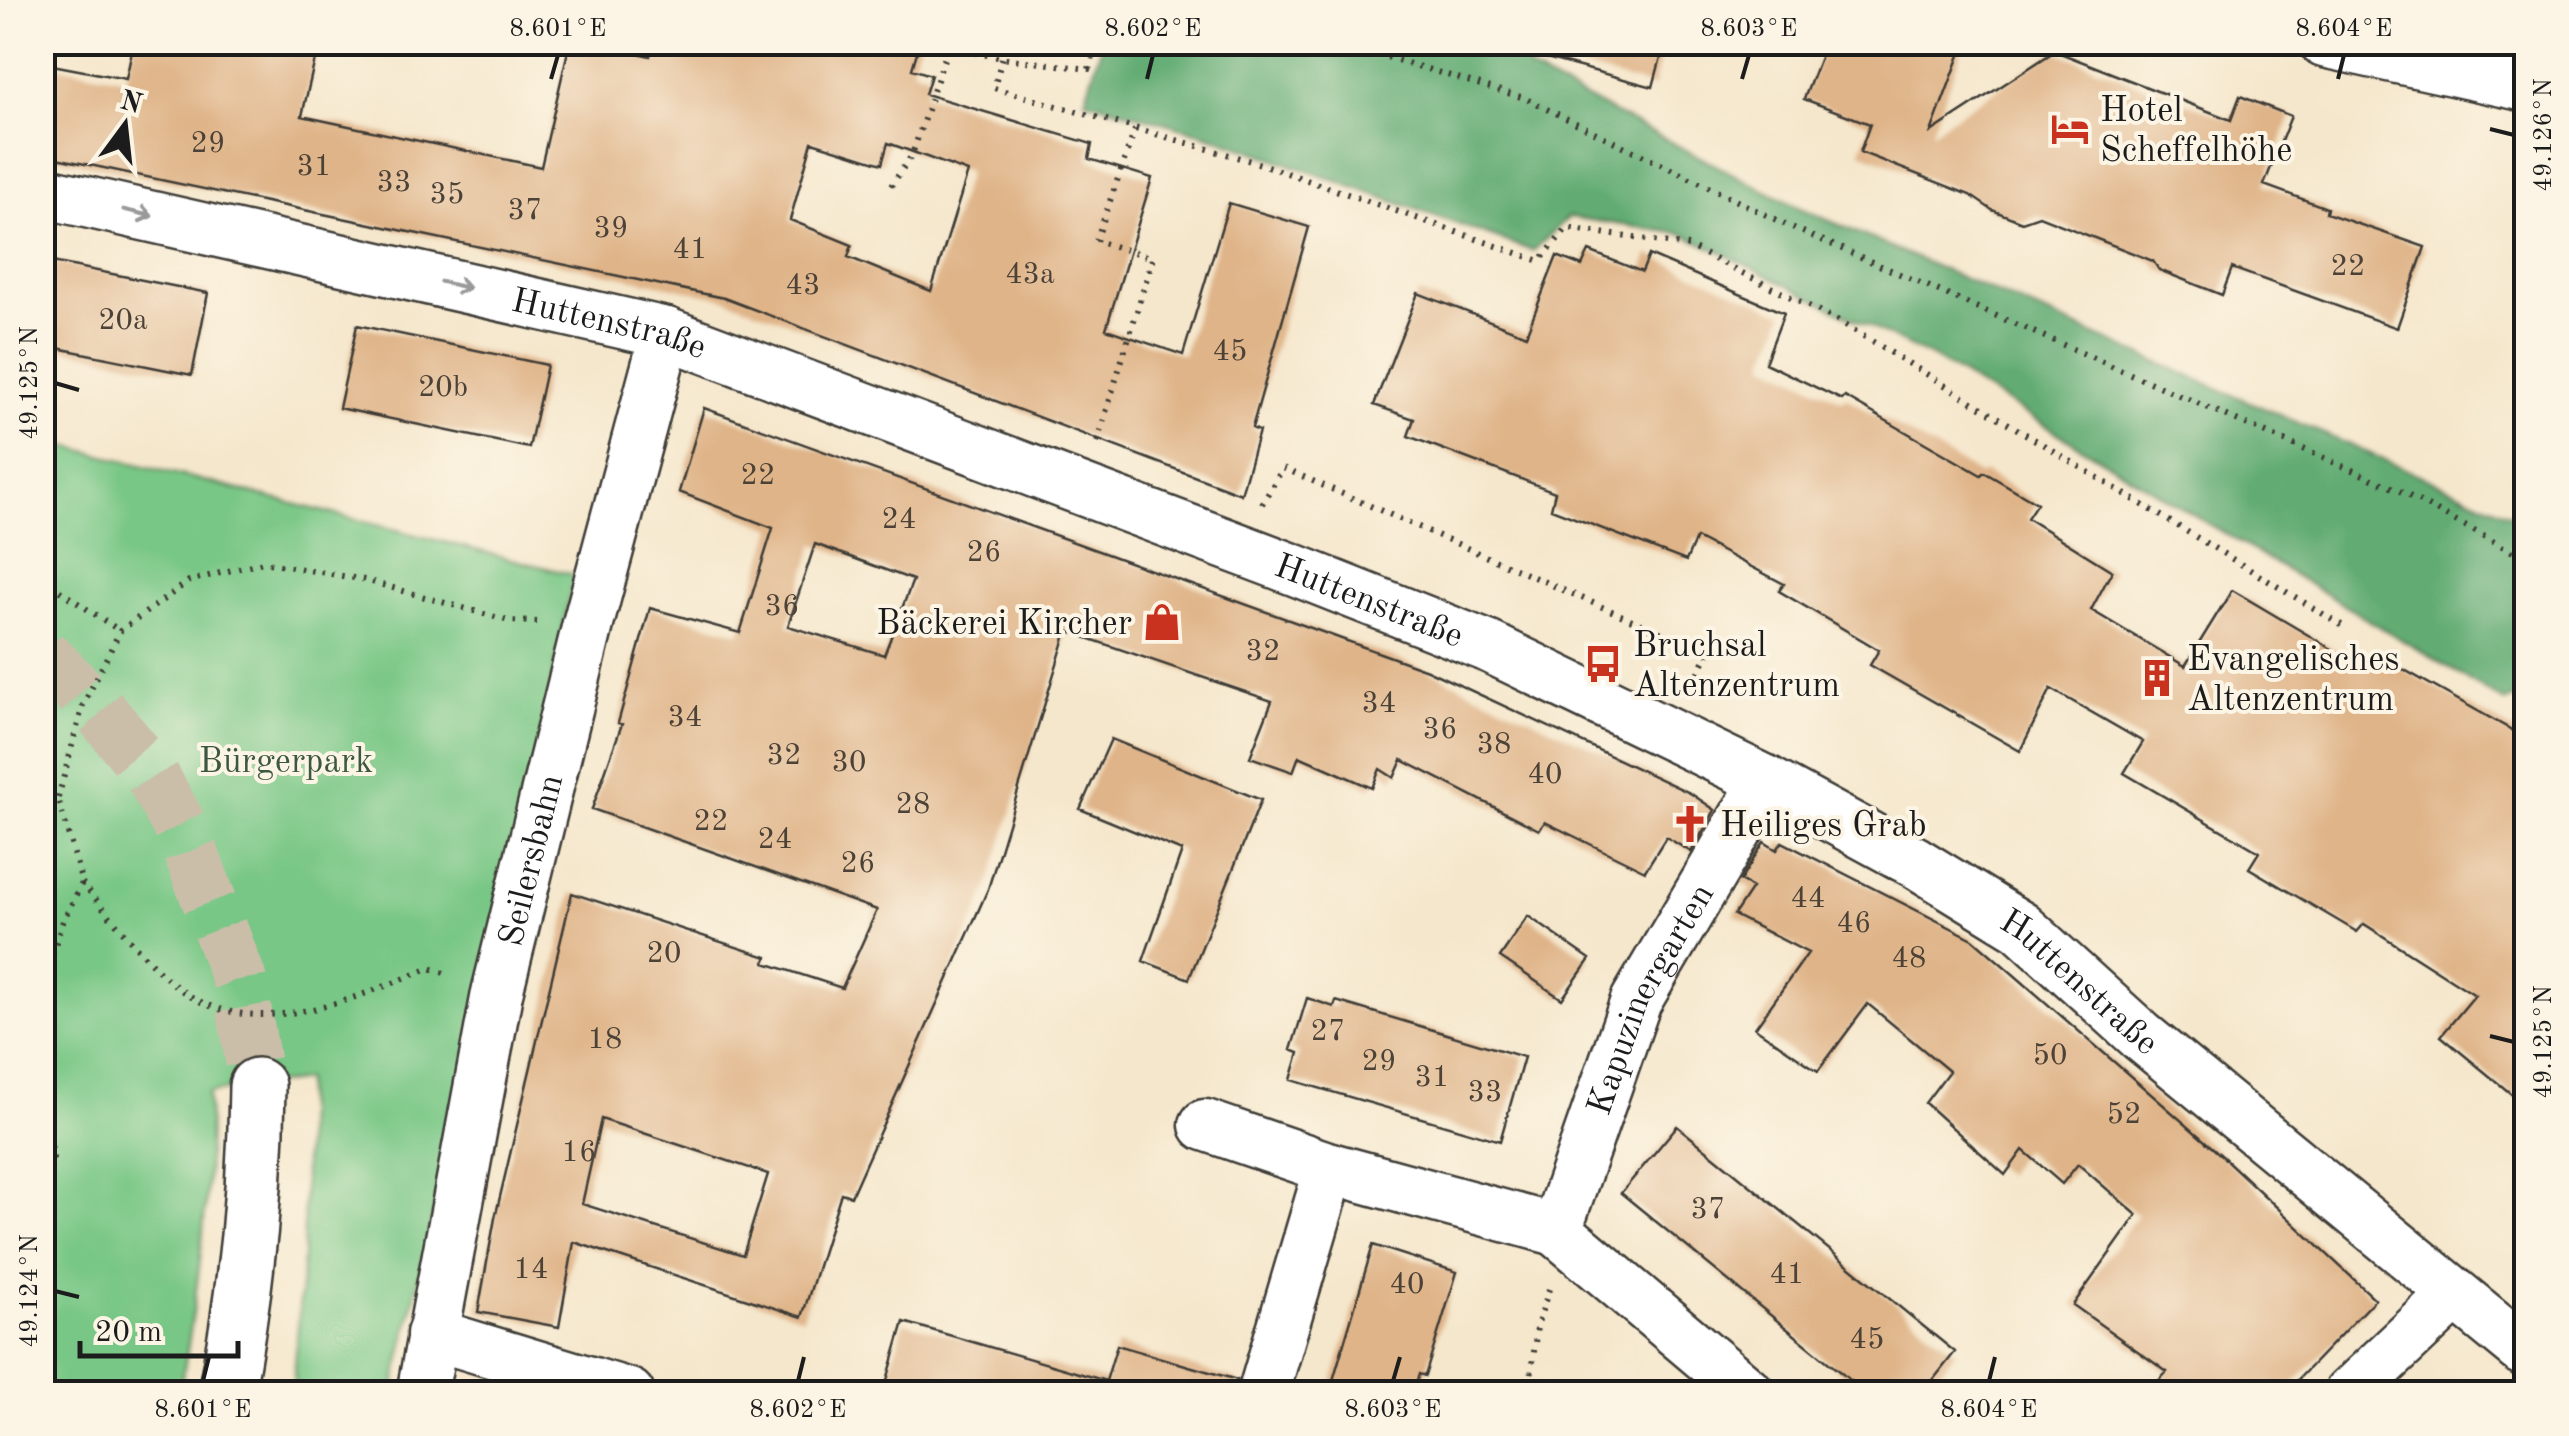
<svg xmlns="http://www.w3.org/2000/svg" width="2569" height="1436" viewBox="0 0 2569 1436" font-family="'Old Standard TT',serif">
<style>
.green{fill:#79c786;stroke:#4a7251;stroke-width:2.5}
.forest{fill:#62ac73;stroke:#3f6448;stroke-width:2.5}
.building{fill:#dfb488;fill-rule:evenodd}
.lines{fill:none;stroke-linecap:round;stroke-linejoin:round}
.secondary-tunnel{stroke:#cabea9;stroke-width:55;stroke-dasharray:55 28;stroke-linecap:butt}
.street-casing{stroke:#3d3a36;stroke-width:55}
.secondary-casing{stroke:#3d3a36;stroke-width:60}
.path{stroke:#3d3a36;stroke-width:6;stroke-dasharray:2.5 8;stroke-linecap:butt}
.street{stroke:#fff;stroke-width:50}
.secondary{stroke:#fff;stroke-width:55}
.oneway{stroke:#999}
.ticks{fill:none;stroke:#1c1c1c;stroke-width:4}
.labels{text-anchor:middle;stroke-width:8;stroke-linejoin:round;paint-order:stroke}
.number-label{font-size:30px;fill:#4d4237}
.poi-label{font-size:35px;fill:#1c1c1c;stroke:#fcf5e5;text-anchor:start}
.street-label{font-size:35px;fill:#1c1c1c;stroke:#fcf5e5}
.park-label{font-size:35px;fill:#3d5841;stroke:#fcf5e5}
.neatline{fill:none;stroke:#1c1c1c;stroke-width:4}
.ticks-label{font-size:25px;text-anchor:middle;fill:#1c1c1c}
</style>
<rect width="100%" height="100%" fill="#fcf5e5"/>
<filter id="ink" filterUnits="userSpaceOnUse"><feTurbulence type="fractalNoise" baseFrequency=".01" numOctaves="2"/><feDisplacementMap in="SourceGraphic" scale="20" xChannelSelector="R" yChannelSelector="G"/><feConvolveMatrix kernelMatrix="1 2 1 2 8 2 1 2 1" color-interpolation-filters="sRGB"/></filter>
<filter id="wash" filterUnits="userSpaceOnUse"><feTurbulence type="fractalNoise" baseFrequency=".0048" numOctaves="4" result="noise"/><feDisplacementMap in="SourceGraphic" scale="40" xChannelSelector="R" yChannelSelector="G"/><feGaussianBlur stdDeviation="2.25" result="paint"/><feColorMatrix in="noise" values="0 0 0 0 0 0 0 0 0 0 0 0 0 0 0 0 0 1.4 0 .05"/><feComposite in="paint" operator="in"/></filter>
<g filter="url(#wash)">
<rect width="100%" height="100%" fill="#f5e7cc"/>
<path class="green" d="M2390,43H2526V73Z
M42,440L574,575L531,783L393,1393H293L303,1254L305,1080L208,1093C212,1193 197,1294 180,1393H43Z"/>
<path class="forest" d="M1102,43H1530L1528,69L1800,208L2526,521V695L2505,702L1933,358L1683,234L1569,217L1533,251L1207,135L1085,100Z"/>
<g id="blocks">
<path class="building" d="M134,42H319L302,116L541,167L570,42H590L650,56L654,42H920L912,69L931,75L925,94L1092,144L1089,159L1152,178L1106,329L1183,355L1229,203L1309,227L1252,428L1259,431L1241,494L724,298L42,155V63L126,79ZM812,142L882,164L888,143L968,172L931,291L848,257L852,245L790,220Z
M1541,42H1665L1653,87L1539,56Z
M1826,42H1965L1931,132L2055,51L2231,120L2240,96L2291,116L2264,185L2327,208L2326,213L2425,247L2397,328L2232,268L2222,295L2159,270L2153,261L2039,216L2022,222L1992,210L1970,195L1860,152L1870,124L1804,99Z
M1589,251L1642,272L1649,255L1784,313L1765,363L1842,400L1845,397L1981,475L1984,472L2037,503L2027,518L2112,571L2091,610L2185,666L2232,590L2364,668L2374,653L2526,738V1106L2441,1036L2475,995L2364,924L2357,932L2249,868L2259,852L2124,773L2143,742L2051,689L2020,751L1870,665L1879,650L1779,591L1784,584L1696,538L1686,561L1551,509L1555,492L1408,436L1414,419L1374,405L1418,293L1526,335L1557,256L1582,266Z
M42,260L208,293L192,375L42,345Z
M357,325L547,365L529,448L339,408Z
M704,408L1427,670L1690,793L1715,810L1691,852L1666,837L1645,871L1545,822L1539,830L1402,760L1394,778L1380,769L1372,788L1299,756L1293,772L1250,757L1272,701L1067,631L988,889L851,1196L841,1193L802,1317L574,1242L559,1327L478,1312L495,1218L572,893L767,957L765,963L842,988L877,910L592,809L622,724L618,723L650,608L740,633L773,528L679,492ZM815,544L913,580L884,655L788,626ZM601,1119L768,1174L743,1255L582,1204Z
M1111,739L1261,800L1189,979L1143,961L1182,851L1080,809Z
M1764,842L1777,850L1782,842L1973,939L2222,1156L2375,1299L2284,1394H2146L2167,1372L2073,1305L2137,1215L2078,1164L2062,1184L2023,1150L2005,1175L1925,1103L1949,1071L1868,1004L1818,1071L1755,1028L1808,953L1734,915L1752,888L1740,881Z
M1528,916L1590,959L1562,999L1500,957Z
M1307,998L1334,1007L1336,1001L1524,1057L1500,1141L1291,1080L1299,1053L1291,1050Z
M1677,1126L1955,1352L1922,1394H1867L1621,1193Z
M1373,1245L1457,1272L1450,1295L1425,1376L1419,1374L1413,1394H1329Z
M904,1322L1106,1381L1117,1345L1237,1380L1235,1394H883Z"/>
</g>
</g>
<g filter="url(#ink)">
<use href="#blocks" fill-opacity="0" stroke="#3d3a36" stroke-width="2.5"/>
<g class="lines">
<path class="secondary-tunnel" d="M42,654L103,715L150,772L184,834L239,979L257,1086"/>
<g class="street-casing">
<g id="street">
<path d="M2324,42L2526,86"/>
<path id="s1" d="M42,192L666,333L1295,570L1487,646L1766,781L1915,862L2021,927L2141,1036L2526,1352"/>
<path d="M1205,1125L1330,1168"/>
<path d="M1556,1230L1750,1394"/>
<path d="M432,1334L629,1394"/>
<path id="s2" d="M422,1394L497,993L588,624L666,333"/>
<path id="s3" d="M1263,1394L1330,1168L1556,1230L1636,1001L1766,781"/>
<path d="M2349,1394L2454,1295"/>
</g>
</g>
<g class="secondary-casing">
<path id="secondary" d="M226,1394C246,1291 256,1191 257,1086"/>
</g>
<path class="path" d="M1337,42L1524,98L1789,226L2398,490L2526,559
M1429,42L1492,54
M1002,58L994,88L1261,164L1540,261L1567,228L1688,246L1837,320L2348,629
M891,186L912,155L948,47L1002,58L1089,69L1093,57L1064,42
M1097,442L1153,258L1096,241L1136,127
M1262,504L1283,468L1708,653L1690,691
M42,579L120,631
M42,796L58,798L82,883L63,921L42,984
M58,798L83,705L120,631L189,581L263,562L365,580L509,621L539,622
M82,883C112,917 145,963 181,990C255,1044 356,998 430,968L450,975
M42,1084L53,1158L42,1200
M1529,1394L1537,1326L1549,1289"/>
<use href="#street" class="street"/>
<use href="#secondary" class="secondary"/>
</g>
<defs><path id="oneway-shaft" d="M-6 0H5M1.5-3L5.5 0L1.5 3" fill="none" stroke-width="1.6" stroke-linecap="round" stroke-linejoin="round" transform="scale(2.5)"/></defs>
<g class="oneway">
<use href="#oneway-shaft" transform="translate(138 213) rotate(13)"/>
<use href="#oneway-shaft" transform="translate(455 285) rotate(13)"/>
</g>
</g>
<path class="ticks" d="M551,79L558,55M1147,79L1153,55M1742,79L1749,55M2338,79L2344,55M2490,129L2514,135M55,383L79,390M2490,1036L2514,1042M55,1291L79,1297M203,1381L209,1357M798,1381L804,1357M1393,1381L1400,1357M1989,1381L1995,1357"/>
<defs>
<g id="hotel-bare" transform="scale(3)"><path d="M-6-4.5h1.5V1H6V5H4.5V3h-9V5H-6ZM-4 0a1.8 1.8 0 1 1 3.6 0ZM.5 0V-2.5h3Q6-2.5 6 0Z" fill="#c8321e" stroke="#fcf5e5" stroke-width="2.5" paint-order="stroke"/></g>
<g id="shop-bare" transform="scale(3)"><path d="M-5-2.5h2.3a2.7 3.5 0 0 1 5.4 0H5L5.5 6h-11ZM-1.5-2.5h3a1.5 2.3 0 0 0-3 0Z" fill="#c8321e" stroke="#fcf5e5" stroke-width="2.5" paint-order="stroke"/></g>
<g id="bus-bare" transform="scale(3)"><path d="M-5-6H5V4H4V6H2V4H-2V6H-4V4H-5ZM-3.5-4V0h7V-4ZM-3.5 1.2v1.5H-2V1.2ZM2 1.2v1.5H3.5V1.2Z" fill="#c8321e" stroke="#fcf5e5" stroke-width="2.5" paint-order="stroke"/></g>
<g id="building-bare" transform="scale(3)"><path d="M-4-6H4V6H1V3H-1V6H-4ZM-2.5-4.3h1.7v1.8h-1.7ZM.8-4.3h1.7v1.8H.8ZM-2.5-1h1.7V.8h-1.7ZM.8-1h1.7V.8H.8Z" fill="#c8321e" stroke="#fcf5e5" stroke-width="2.5" paint-order="stroke"/></g>
<g id="church-bare" transform="scale(3)"><path d="M-1.2-6h2.4v3.5h3.3v2.4h-3.3V6h-2.4V-.1h-3.3v-2.4h3.3Z" fill="#c8321e" stroke="#fcf5e5" stroke-width="2.5" paint-order="stroke"/></g>
</defs>
<g fill-rule="evenodd">
<use href="#hotel-bare" x="2070" y="129"/>
<use href="#shop-bare" x="1162" y="622"/>
<use href="#bus-bare" x="1603" y="664"/>
<use href="#building-bare" x="2157" y="678"/>
<use href="#church-bare" x="1690" y="824"/>
</g>
<g class="labels">
<g class="number-label">
<text x="208" y="152">29</text>
<text x="314" y="175">31</text>
<text x="394" y="191">33</text>
<text x="447" y="203">35</text>
<text x="525" y="219">37</text>
<text x="611" y="237">39</text>
<text x="690" y="258">41</text>
<text x="2348" y="275">22</text>
<text x="1030" y="283">43a</text>
<text x="803" y="294">43</text>
<text x="123" y="329">20a</text>
<text x="1230" y="360">45</text>
<text x="443" y="396">20b</text>
<text x="758" y="484">22</text>
<text x="899" y="528">24</text>
<text x="984" y="561">26</text>
<text x="782" y="615">36</text>
<text x="1263" y="660">32</text>
<text x="1379" y="712">34</text>
<text x="685" y="726">34</text>
<text x="1440" y="738">36</text>
<text x="1494" y="753">38</text>
<text x="784" y="764">32</text>
<text x="849" y="771">30</text>
<text x="1545" y="783">40</text>
<text x="913" y="813">28</text>
<text x="711" y="830">22</text>
<text x="775" y="848">24</text>
<text x="858" y="872">26</text>
<text x="1808" y="907">44</text>
<text x="1854" y="932">46</text>
<text x="664" y="962">20</text>
<text x="1909" y="967">48</text>
<text x="1328" y="1040">27</text>
<text x="605" y="1048">18</text>
<text x="2050" y="1064">50</text>
<text x="1379" y="1070">29</text>
<text x="1432" y="1086">31</text>
<text x="1485" y="1101">33</text>
<text x="2124" y="1123">52</text>
<text x="579" y="1161">16</text>
<text x="1708" y="1218">37</text>
<text x="531" y="1278">14</text>
<text x="1787" y="1283">41</text>
<text x="1407" y="1293">40</text>
<text x="1867" y="1348">45</text>
</g>
<g class="poi-label">
<text x="2100" y="121">Hotel<tspan x="2100" dy="40">Scheffelhöhe</tspan></text>
<text x="1132" y="634" text-anchor="end">Bäckerei Kircher</text>
<text x="1633" y="656">Bruchsal<tspan x="1633" dy="40">Altenzentrum</tspan></text>
<text x="2187" y="670">Evangelisches<tspan x="2187" dy="40">Altenzentrum</tspan></text>
<text x="1720" y="836">Heiliges Grab</text>
</g>
<g class="street-label">
<text dy="12" stroke="none"><textPath href="#s1" startOffset="582">Huttenstraße</textPath></text>
<text dy="12" stroke="none"><textPath href="#s1" startOffset="1392">Huttenstraße</textPath></text>
<text dy="12" stroke="none"><textPath href="#s2" startOffset="545">Seilersbahn</textPath></text>
<text dy="12" stroke="none"><textPath href="#s1" startOffset="2202">Huttenstraße</textPath></text>
<text dy="12" stroke="none"><textPath href="#s3" startOffset="720">Kapuzinergarten</textPath></text>
</g>
<g class="park-label">
<text x="286" y="772">Bürgerpark</text>
</g>
</g>
<rect width="2569" height="1436" fill="none" stroke="#fcf5e5" stroke-width="110"/>
<g transform="translate(125 125) rotate(15)" stroke="#fcf5e5" stroke-width="8" paint-order="stroke">
<path d="M0-8L18 38L0 25L-18 38Z" fill="#1c1c1c"/>
<text y="-15" font-size="28" font-weight="bold" text-anchor="middle" fill="#1c1c1c">N</text>
</g>
<path d="M80 1341v15h158v-15" fill="none" stroke="#1c1c1c" stroke-width="5"/>
<text x="95" y="1341" font-size="30" fill="#1c1c1c" stroke="#fcf5e5" stroke-width="8" paint-order="stroke">20 m</text>
<rect x="55" y="55" width="2459" height="1326" class="neatline"/>
<g class="ticks-label">
<text x="558" y="36">8.601°E</text>
<text x="1153" y="36">8.602°E</text>
<text x="1749" y="36">8.603°E</text>
<text x="2344" y="36">8.604°E</text>
<text transform="translate(2542 135) rotate(-90)" y="9">49.126°N</text>
<text transform="translate(28 383) rotate(-90)" y="9">49.125°N</text>
<text transform="translate(2542 1042) rotate(-90)" y="9">49.125°N</text>
<text transform="translate(28 1291) rotate(-90)" y="9">49.124°N</text>
<text x="203" y="1417">8.601°E</text>
<text x="798" y="1417">8.602°E</text>
<text x="1393" y="1417">8.603°E</text>
<text x="1989" y="1417">8.604°E</text>
</g>
</svg>
